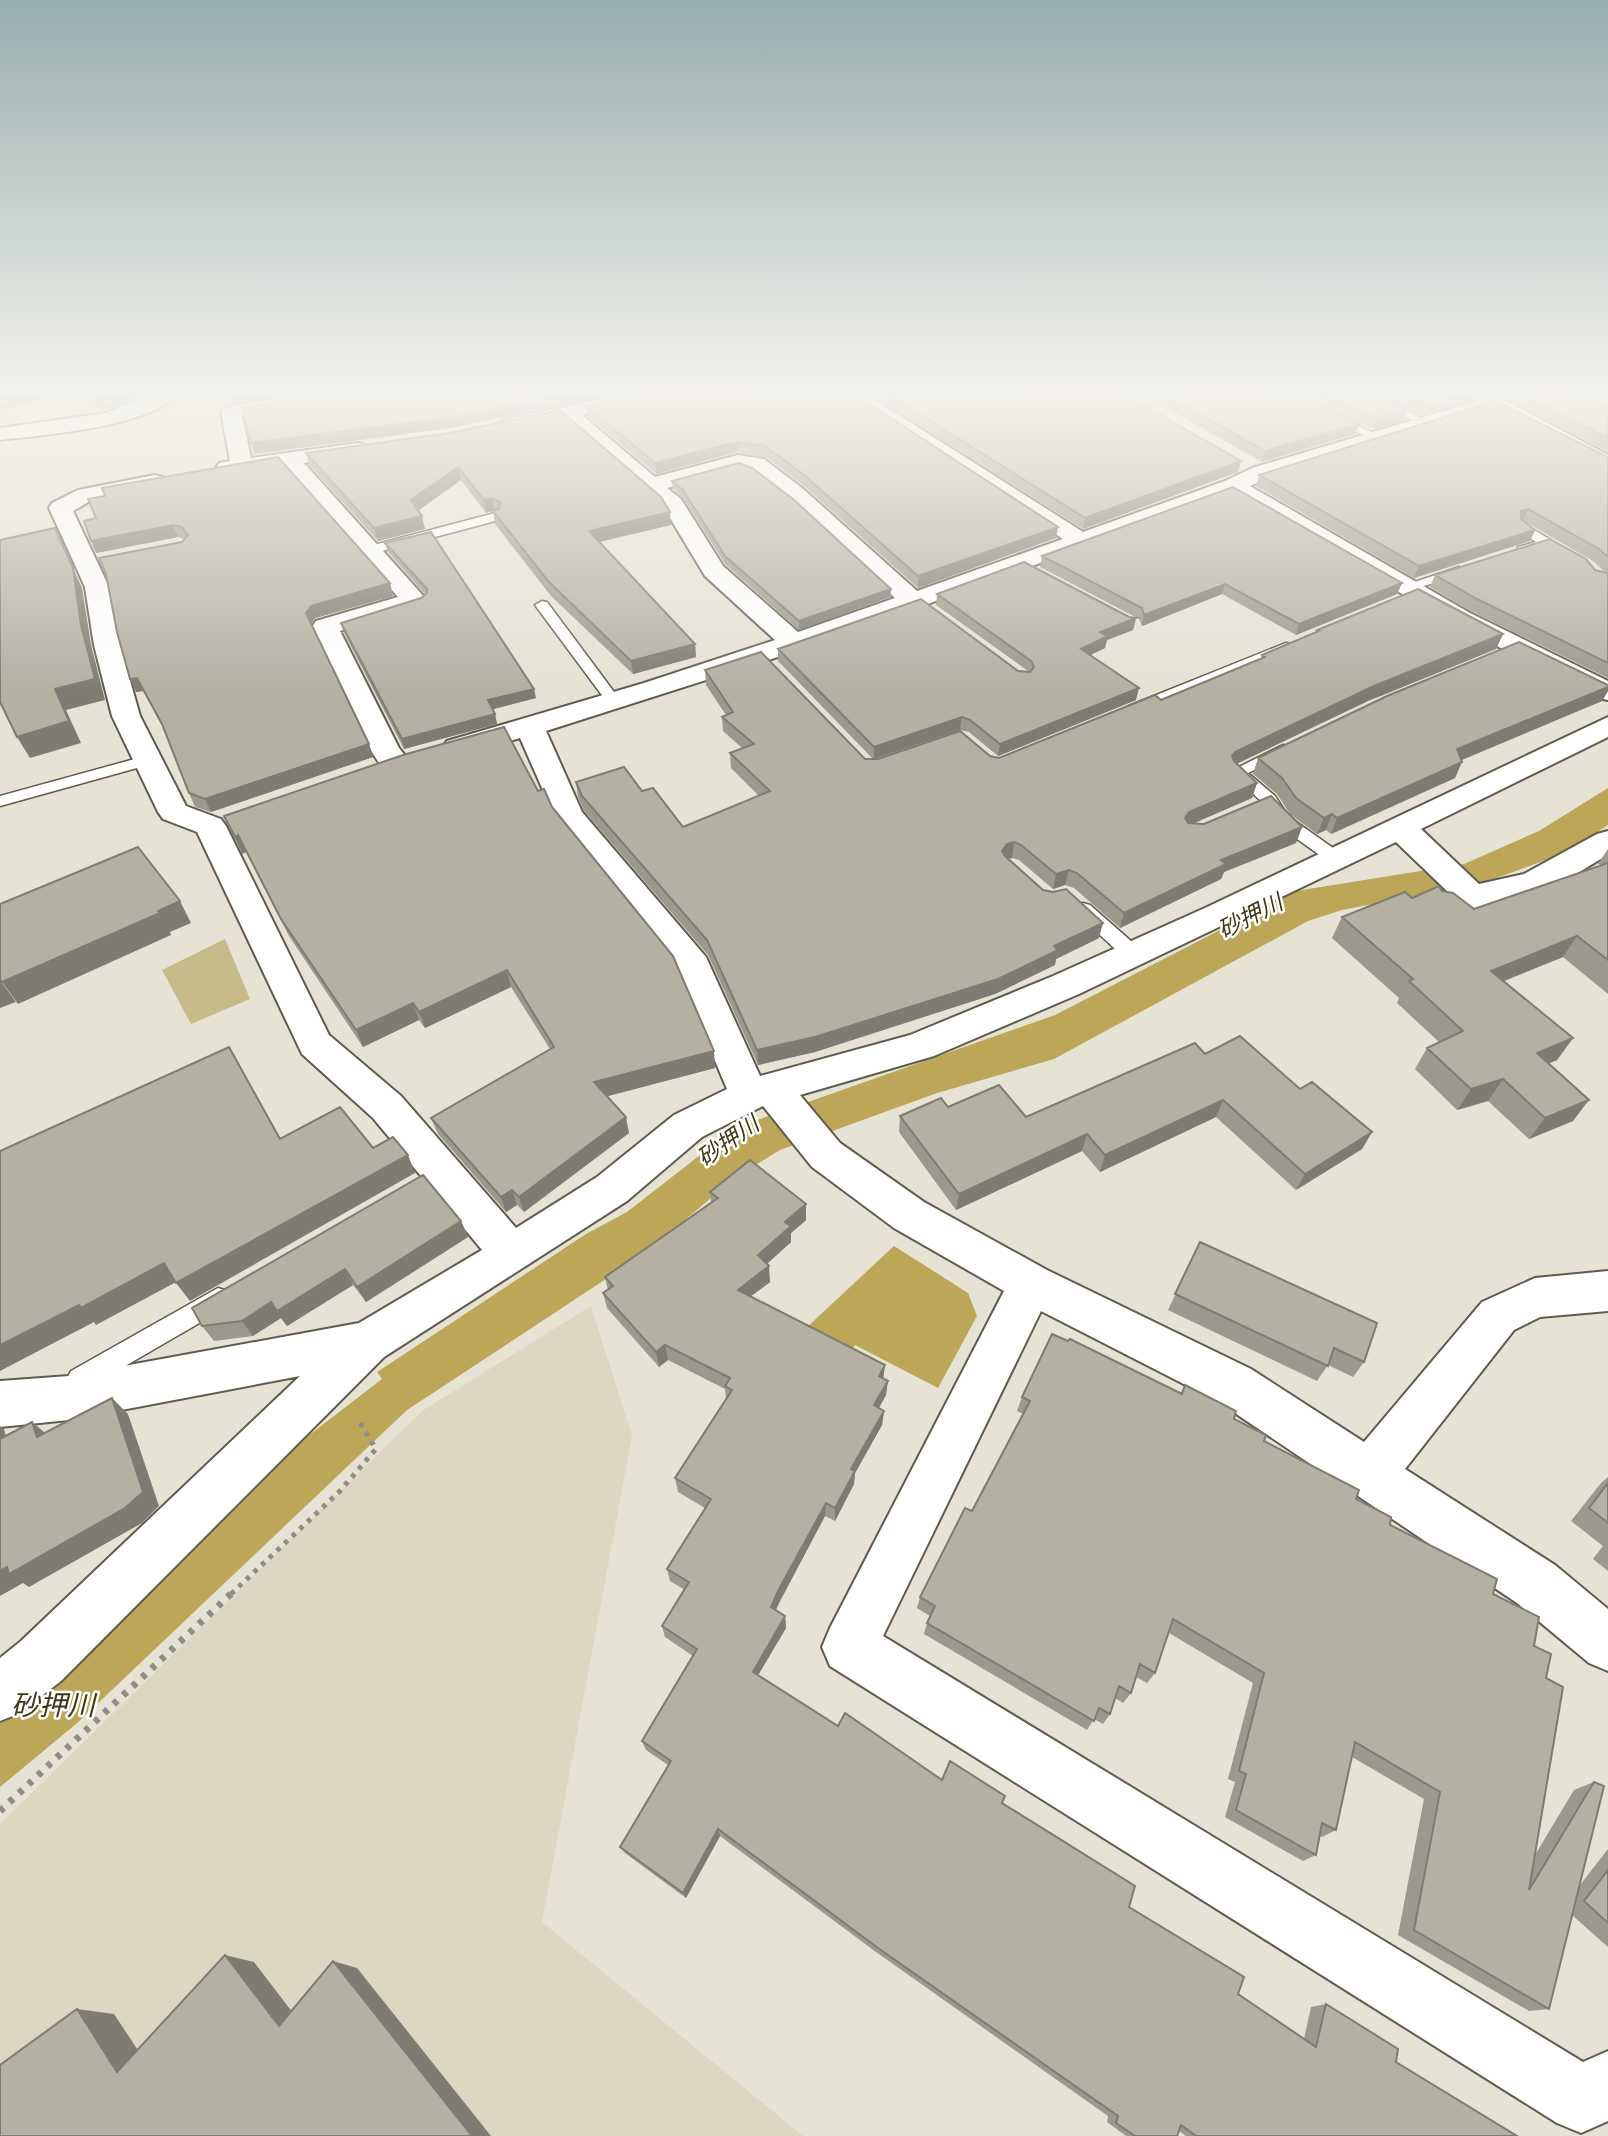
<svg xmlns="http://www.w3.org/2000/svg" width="1608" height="2136" viewBox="0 0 1608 2136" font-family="'PT Sans Narrow','Noto Sans JP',sans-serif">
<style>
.built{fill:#dcd7c1}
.green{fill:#c8bb89}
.water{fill:#bca657}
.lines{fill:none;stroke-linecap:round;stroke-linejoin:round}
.service-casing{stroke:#5f5c4f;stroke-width:3}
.minor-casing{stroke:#5f5c4f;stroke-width:4}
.primary-casing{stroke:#5f5c4f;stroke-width:4}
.path-far1{stroke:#908d84;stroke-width:5;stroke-dasharray:4.5 6;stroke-linecap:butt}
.path{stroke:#908d84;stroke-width:7;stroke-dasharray:5 8;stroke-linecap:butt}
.service{fill:#fff;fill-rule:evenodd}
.minor{fill:#fff;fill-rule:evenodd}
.primary{fill:#fff;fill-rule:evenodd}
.wall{fill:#9b988c}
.shaded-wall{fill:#7e7c72}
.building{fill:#b4b1a3;stroke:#7e7c72;stroke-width:2}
.labels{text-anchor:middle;stroke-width:5;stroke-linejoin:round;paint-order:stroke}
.water-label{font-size:23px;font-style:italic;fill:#403714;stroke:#fff}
.near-water-label{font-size:28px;font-style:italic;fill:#403714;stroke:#fff}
</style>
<rect width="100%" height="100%" fill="#e6e3d4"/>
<path class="built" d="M591,1306L632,1436L542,1922L803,2136H0V1824L422,1411Z"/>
<path class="green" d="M225,939L250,999L191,1024L162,970Z"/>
<path class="water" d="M1608,788V825L1565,853L1483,883L1342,910L1308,921L1054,1059L937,1093L780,1150L736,1177L647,1252L407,1410L76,1724L0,1787V1711L282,1456L382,1379L377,1372L586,1234L627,1212L722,1138L746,1124L1055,1015L1296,891L1464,864L1539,831Z
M894,1246L968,1293L977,1316L938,1388L855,1345L849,1354L804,1330Z"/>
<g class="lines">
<g class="service-casing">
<path id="service" d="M1349,391H1363L1430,422L1420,424Z
M1329,415H1337L1381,437L1371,439L1329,419Z
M495,513L501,517L499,520L371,554L364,550L366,547Z
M1522,523L1551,540V546L1523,554L1518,553V547L1536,542L1518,530V524Z
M1459,567L1466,571L1464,574L1407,591L1400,587Z
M542,601L547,602L620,700L623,703L620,706H610L535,605Z
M1286,643L1291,644L1293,647L1291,650L1139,712L1134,714L1126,709L1129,706Z
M1283,745L1289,747L1291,750L1289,753L1248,773L1275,796L1288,816L1340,853L1343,857L1340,861H1328L1276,824L1263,803L1229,772Z
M149,755L155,757L157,760L155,763L0,806V796Z
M1083,903L1090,905L1140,949L1143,954L1140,959H1126L1076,913L1074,909L1076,905Z
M218,1288L227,1291L230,1299L227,1307L89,1387L82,1401L73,1404L64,1401L60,1392L71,1371Z"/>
</g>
<g class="minor-casing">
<path id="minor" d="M158,391H181C154,427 43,435 0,440V428L106,413Z
M315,391H357L347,397L242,416L251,458L358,443L365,445L369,449L365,453L358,455L304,463L427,600L423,605L340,631L399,748L411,763L407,769C400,771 392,773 385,769C369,758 323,651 312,627L316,621L398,597L284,466L227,474L219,473L216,468L219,463L230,461L221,412L224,408Z
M639,391H676L673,395L582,415L655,477L738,455L764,459L802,488L917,591L1063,539L838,391H861L1083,532L1225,481L1252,468L1487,398H1501L1504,402L1501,406L1268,478L1250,486L1470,613L1608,681V700L1598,698L1452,623L1231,494L803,649L546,731L582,812L706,957L760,1076L910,1035L1053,976L1205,908L1608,717V737L1421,829L1479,884L1524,874L1597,834L1608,831V855C1588,866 1567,881 1545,890C1524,898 1452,916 1433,911L1428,903L1433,895L1447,891L1396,842L1079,994L934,1056L800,1095L840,1143L924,1202L1047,1270L1251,1369L1364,1442L1482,1302L1535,1278L1608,1271V1311L1540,1317L1514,1330L1405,1469L1555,1565L1608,1609V1671L1589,1663L1517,1603L1217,1401L1041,1311L883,1636L1583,2062L1608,2051V2121L1581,2133L1557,2123L830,1666L822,1647L830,1628L1004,1291L894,1228L812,1167L763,1106L702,1137L627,1201L384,1357L61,1681L20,1713L0,1721V1658L21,1641L300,1376L69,1420L0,1427V1381L69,1376L359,1323L482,1250L373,1118L302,1054L197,832L163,819L158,812L112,716L94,645L85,587L49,508L52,503L78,490L155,475L163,477L166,482L163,487L92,500L73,511L109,587L120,645L140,716L186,806L221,819L226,826L329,1035L401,1096L516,1228L597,1177L674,1115L727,1089L677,971L557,822L520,738L457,756L447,753L442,747L447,741L644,683L775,640L705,576L664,508L562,419L511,430L504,428L501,424L504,420L511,418ZM739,468C770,473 867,572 895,598L798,632L723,566L681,499L667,488Z"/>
</g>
<g class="primary-casing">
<path id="primary" d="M1463,391H1487L1608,455V470L1466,395Z"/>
</g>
<path class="path-far1" d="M231,1594L339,1492L376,1449L359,1421"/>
<path class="path" d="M0,1811L233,1592"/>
<use href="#service" class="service"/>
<use href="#minor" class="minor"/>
<use href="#primary" class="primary"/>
</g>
<path class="wall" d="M0,391H151L103,410L67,392Z
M656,391L1056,538L918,588L804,486L766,457L737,452L656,474L588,416L586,406Z
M866,391H1020L1238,472L1083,529Z
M1137,391H1368L1408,409L1405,420L1373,429L1321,406L1359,424L1355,434L1262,462Z
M1369,391H1474L1470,400L1421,415Z
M1492,391H1563L1608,405V452Z
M1580,391H1608V400Z
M449,433L671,525L599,542L695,644L696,657L633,674L551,596L495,524L493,511L486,513L461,480L418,510L425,529L378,541L309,465L306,453Z
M1608,457V678L1471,611L1430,587L1435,575L1595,570L1606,573L1593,561L1524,521L1535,530L1530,541L1414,578L1256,486L1259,475Z
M672,481L891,589L890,597L799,630L725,564L683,498L673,489Z
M88,499L390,583L393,596L315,618L311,624L369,744L373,757L211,812L195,807L189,793L165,731L143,691L136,692L130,679L182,542L184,539L178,537L96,553L91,541L96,518Z
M385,543L536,698L493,709L495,714L497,724L404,749L344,633L341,623L421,598L425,594L388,552Z
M1042,556L1402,583L1397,594L1296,635L1222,594L1142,626L1139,619L1040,567Z
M937,594L1136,618L1133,630L1107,640L1105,648L1090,655L1136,700L998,756L969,732L960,730L875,759L990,756L999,758L1161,700L1261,658L1262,655L1316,632L1317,630L1503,634L1496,649L1368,701L1236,764L1257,783L1252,798L1192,824L1302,827L1296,843L1224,872L1221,879L1120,928L1074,888L1065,885L1053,889L1019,860L1012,858L1008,859L1099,938L1056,959L1055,965L995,994L815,1052L758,1065L708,955L584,811L578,797L576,782L642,791L683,827L759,796L731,768L730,753L742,748L723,731L722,717L726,715L706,685L705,670L865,759H873L778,661V649L1028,671L936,605Z
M1608,685V691L1602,701L1461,760L1455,778L1331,834L1326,830L1317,834L1290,814L1277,794L1253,774L1258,758Z
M538,791L552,807L715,1068L607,1096L629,1133L524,1212L517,1205L506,1212L438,1134L431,1118L550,1049L511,987L425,1028L419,1020L363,1047L289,936L246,852L242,854L224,816Z
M1608,849V994L1563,957L1504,981L1573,1038L1557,1060L1548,1063L1573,1121L1529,1139L1488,1101L1457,1110L1415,1069L1427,1048L1439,1042L1397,1003L1399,998L1332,938L1342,917L1442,891L1474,909L1601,865L1598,864Z
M1205,1054L1300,1089L1372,1132L1362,1149L1296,1190L1216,1117L1100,1172L1082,1151L956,1210L899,1132L900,1116L948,1107L1026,1117Z
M710,1192L806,1204V1220L791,1233V1242L767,1264L770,1282L751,1296L885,1365L883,1378L886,1395L879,1408L884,1411L882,1425L855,1473L854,1484L835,1521L825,1516L780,1601L775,1610L785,1616L786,1628L758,1675L838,1726L942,1780L1002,1803L1129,1907L1238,1994L1304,2039L1311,2007L1326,2004L1396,2062L1517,2136H1186L1179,2131L1177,2136H1126L1107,2122L1108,2116L876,1952L720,1836L686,1898L625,1853L620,1847L668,1765L646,1750L642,1741L693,1656L665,1637L662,1626L685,1590L670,1581L667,1569L705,1508L678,1492L675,1478L726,1399L725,1389L668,1360L659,1367L607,1308L603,1293L608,1290L605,1277L711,1202Z
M461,1221L468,1237L366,1302L353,1285L287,1326L281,1318L253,1336L214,1341L202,1326Z
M1200,1242L1364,1362L1353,1377L1328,1365L1317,1381L1168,1310Z
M1185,1385L1264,1441L1356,1499L1390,1525L1493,1594L1534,1646L1546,1678L1535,1855L1574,1790L1594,1782L1580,1885L1608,1849V1947L1572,1915L1549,2009L1529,2011L1398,1935L1424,1799L1352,1757L1336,1830L1322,1837L1320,1836L1316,1855L1303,1861L1225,1817L1235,1782L1228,1779L1253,1683L1169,1633L1155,1673L1147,1683L1136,1677L1131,1693L1123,1703L1115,1698L1110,1714L1103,1724L1094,1719L1087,1730L924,1634L927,1623L930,1616L917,1608L920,1597L972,1511L1023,1414L1017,1411L1022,1397L1181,1393Z
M1608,1477V1571L1593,1559L1603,1546L1571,1521L1601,1483Z"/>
<path class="shaded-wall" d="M27,391H66L67,392L0,410V398Z
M120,391H151L103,410L98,399Z
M242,391H301L233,404L230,393Z
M577,391H627L451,428L255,454L251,443Z
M1471,391H1474L1470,400L1421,415L1425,404Z
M1325,395L1322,406H1316L1320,396Z
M1408,409L1405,420L1373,429L1376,419Z
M1359,424L1355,434L1262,462L1265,451Z
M737,442V452L656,474L655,463Z
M1241,461L1238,472L1083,529L1085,518Z
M458,467L461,480L415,513L411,500Z
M492,498L494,510L486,513L484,500Z
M1528,509L1523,521L1516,522L1521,511Z
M670,512L671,525L590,544L589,531Z
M422,516L425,529L378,541L374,528Z
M173,525L178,537L96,553L91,541Z
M1058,527L1056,538L918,588V576Z
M55,528L82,588L91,645L105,700L66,710L81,743L30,758L17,737L55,689L81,625Z
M1535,530L1530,541L1414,578L1419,566Z
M390,583L393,596L315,618L310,626L306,613L311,606Z
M1402,583L1397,594L1296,635L1299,624Z
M1225,584L1222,594L1142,626L1144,615Z
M891,589L890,597L799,630V621Z
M1136,618L1133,630L1107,640L1105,648L1078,661L1081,649L1100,632Z
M1503,634L1496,649L1368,701L1230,767L1232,756L1235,752L1374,686Z
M695,644L696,657L633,674L631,661Z
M137,678L143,691L136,692L130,679Z
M1608,687V691L1602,701L1450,765L1457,749Z
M1139,688L1136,700L998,756L1000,744Z
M534,689L536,698L490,710L488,700Z
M495,714L497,724L404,749L402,739Z
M962,717L960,730L874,759V747Z
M369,744L373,757L211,812L205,799Z
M1462,762L1455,778L1331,834L1337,818Z
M1257,783L1252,798L1185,827V818L1189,812Z
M1332,814L1326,830L1317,834L1324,818Z
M1302,827L1296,843L1224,872L1221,879L1120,928L1124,913L1221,860Z
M238,835L246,852L242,854L235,837Z
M1014,842L1012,858L1004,860L1002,851L1007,844Z
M1069,870L1065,885L1053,889L1056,874Z
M180,901L191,923L170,932L171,935L18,1004L2,982Z
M1103,923L1099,938L1056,959L1055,965L995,994L815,1052L758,1065L757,1050L1054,946Z
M1577,936L1563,957L1477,992L1491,971Z
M507,970L511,987L425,1028L419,1012Z
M0,980L16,1002L0,1008Z
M413,1003L419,1020L363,1047L356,1030Z
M1573,1038L1557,1060L1522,1075L1537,1053Z
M714,1051L715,1068L597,1099L594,1082Z
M1503,1079L1488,1101L1457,1110L1471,1089Z
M1223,1100L1216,1117L1100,1172L1105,1155Z
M1589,1100L1573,1121L1529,1139L1545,1118Z
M626,1117L629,1133L524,1212L519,1197Z
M1372,1132L1362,1149L1296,1190L1305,1174Z
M1087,1134L1082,1151L956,1210L959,1194Z
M408,1155L415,1173L190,1301L176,1283Z
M512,1190L517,1205L506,1212L501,1197Z
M806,1204V1220L791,1233V1242L759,1271L758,1255L785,1222Z
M461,1221L468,1237L366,1302L357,1287Z
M164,1263L178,1281L96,1325L94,1322L0,1371V1345Z
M769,1266L770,1282L739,1305L738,1290Z
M345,1269L353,1285L287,1326L281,1318L253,1336L242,1321L271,1302Z
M665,1345L668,1360L659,1367L656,1352Z
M885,1365L883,1380L879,1376Z
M888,1381L886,1395L872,1420L874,1405Z
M112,1398L128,1414L159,1506L142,1523L29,1587L23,1583L0,1596V1571Z
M884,1411L882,1425L855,1473L854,1484L835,1521V1508L851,1469Z
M32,1422L50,1437H37Z
M0,1426L4,1429L12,1458L0,1448Z
M826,1503L825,1516L780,1601L772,1619L771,1607L779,1589Z
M785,1616L786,1628L754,1682L753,1672Z
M718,1829L720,1836L686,1898L683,1893Z
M225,1955L254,1962L306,2030L279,2026Z
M333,1961L357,1968L491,2136H472Z
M77,2009L114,2014L153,2073L117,2072Z"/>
<path class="building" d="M0,391H27L0,398Z
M82,391H120L98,399Z
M335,391H577L448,418L251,443L242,408Z
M656,391H849L1058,527L918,576L804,475L765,446L737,442L655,463L586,406Z
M883,391H1020L1026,393L1038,391H1118L1241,461L1085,518Z
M1158,391H1368L1408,409L1376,419L1325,395L1320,396L1319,405L1359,424L1265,451Z
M1395,391H1471L1425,404Z
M1516,391H1563L1608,405V438Z
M1496,401L1608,457V557L1599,549L1528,509L1521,511V519L1535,530L1419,566L1259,475Z
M560,410L661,497L670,512L589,531L695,644L631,661L549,582L493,511L499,509L500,502L492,498L484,500L458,467L411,500L422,516L374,528L306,453L449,433Z
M278,457L390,583L311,606L306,613L369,744L205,799L189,793L162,724L137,678L130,679L117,632L106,574L99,558L182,542L188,535L182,527L173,525L91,541L84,521L96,518L88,499L105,496L102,488Z
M739,463L752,468L793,499L891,589L799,621L725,556L683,490L672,481Z
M1233,487L1402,583L1299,624L1225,584L1144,615L1142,608L1042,556Z
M55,528L73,568L81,625L95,679L55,689L69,721L17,737L0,702V540Z
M431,532L534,689L488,700L495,714L402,739L341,623L421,598L427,593V589L385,543Z
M1550,539L1586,559L1595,570L1608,573V663L1477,599L1435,575Z
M1024,562L1129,617L1136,618L1100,632L1108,636L1081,649L1139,688L1000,744L970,720L962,717L874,747L778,649L921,599L1018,671L1030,672L1034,667L1031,661L937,594Z
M1418,589L1503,634L1374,686L1235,752L1232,756L1234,761L1257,783L1189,812L1185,818L1188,823L1204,824L1271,796L1302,827L1221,860L1226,864L1124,913L1077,873L1069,870L1056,874L1021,845L1014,842L1007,844L1002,851L1005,856L1043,890L1053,892L1066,889L1103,923L1054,946L1058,950L998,979L815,1037L757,1050L707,940L582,796L576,782L624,767L642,791L653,788L683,827L770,791L730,753L754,744L722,717L733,712L705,670L761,652L865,759H878L960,731L990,756L999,758L1155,695L1161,700L1265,657L1262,655L1319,631L1317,630Z
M1519,642L1608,685V687L1457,749L1462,762L1337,818L1332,814L1324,818L1296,798L1282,778L1258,758L1387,696Z
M504,727L538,791L544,789L552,807L673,956L714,1051L594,1082L626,1117L519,1197L512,1190L501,1197L431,1118L554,1047L507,970L419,1012L413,1003L356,1030L281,919L238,835L235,837L224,816L403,755Z
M138,847L180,901L158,911L160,913L2,982L0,980V904Z
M1608,863V960L1577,936L1491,971L1573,1038L1537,1053L1589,1100L1545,1118L1503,1079L1471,1089L1427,1048L1463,1031L1409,981L1413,979L1342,917L1405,892L1412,898L1439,886L1442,891L1453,893L1474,909Z
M1240,1036L1300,1089L1312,1082L1372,1132L1305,1174L1223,1100L1105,1155L1087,1134L959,1194L900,1116L941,1098L948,1107L999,1085L1026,1117L1195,1043L1205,1054Z
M229,1047L280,1139L340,1107L373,1148L393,1137L408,1155L176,1283L164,1263L81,1308L79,1305L0,1345V1151Z
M750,1160L806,1204L785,1222L791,1226L758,1255L769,1266L738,1290L885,1365L879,1376L888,1381L874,1405L884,1411L851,1469L855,1471L835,1508L826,1503L779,1589L771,1607L785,1616L753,1672L838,1726L845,1713L942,1780L950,1761L1005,1796L1002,1803L1135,1886L1129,1907L1244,1977L1238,1994L1316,2047L1326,2004L1398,2049L1396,2062L1517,2136H1196L1181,2125L1177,2136H1135L1116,2123L1118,2116L878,1948L718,1829L683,1893L620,1847L671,1761L642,1741L697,1649L662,1626L689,1582L667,1569L711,1499L675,1478L732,1390L725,1386L730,1378L665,1345L656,1352L603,1293L613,1286L605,1277L718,1198L710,1192Z
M423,1175L461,1221L357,1287L345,1269L277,1311L271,1302L242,1321L202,1326L192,1308Z
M1200,1242L1377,1323L1364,1362L1334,1348L1328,1366L1175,1294Z
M1052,1334L1068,1341L1070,1339L1182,1394L1185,1385L1236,1411L1234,1419L1266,1435L1264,1441L1359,1490L1356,1499L1391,1517L1390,1525L1497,1579L1493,1594L1539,1617L1534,1646L1551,1654L1546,1678L1563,1687L1529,1890L1594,1782L1604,1786L1549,2009L1414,1930L1440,1792L1355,1742L1336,1830L1322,1823L1316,1855L1236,1810L1246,1774L1239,1771L1264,1673L1173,1619L1155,1673L1140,1664L1131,1693L1119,1686L1110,1714L1099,1708L1094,1721L927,1623L935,1606L920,1597L965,1508L972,1511L1030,1401L1022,1397Z
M112,1398L143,1492L125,1508L9,1574L7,1567L0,1571V1439L32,1422L37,1437Z
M1608,1483V1523L1589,1508Z
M1608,1870V1923L1584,1901Z
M225,1955L279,2026L333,1961L472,2136H0V2065L77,2009L117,2072Z"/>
<linearGradient id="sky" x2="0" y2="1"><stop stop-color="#96aeae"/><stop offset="0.57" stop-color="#f4f2ec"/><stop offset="1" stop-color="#f4f2ec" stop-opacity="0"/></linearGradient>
<rect width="1608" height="690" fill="url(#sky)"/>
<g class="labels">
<g class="water-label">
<text transform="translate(1250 916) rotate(-27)" y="8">砂押川</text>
<text transform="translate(728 1141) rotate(-35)" y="8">砂押川</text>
</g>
<g class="near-water-label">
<text x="53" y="1715">砂押川</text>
</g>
</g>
</svg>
